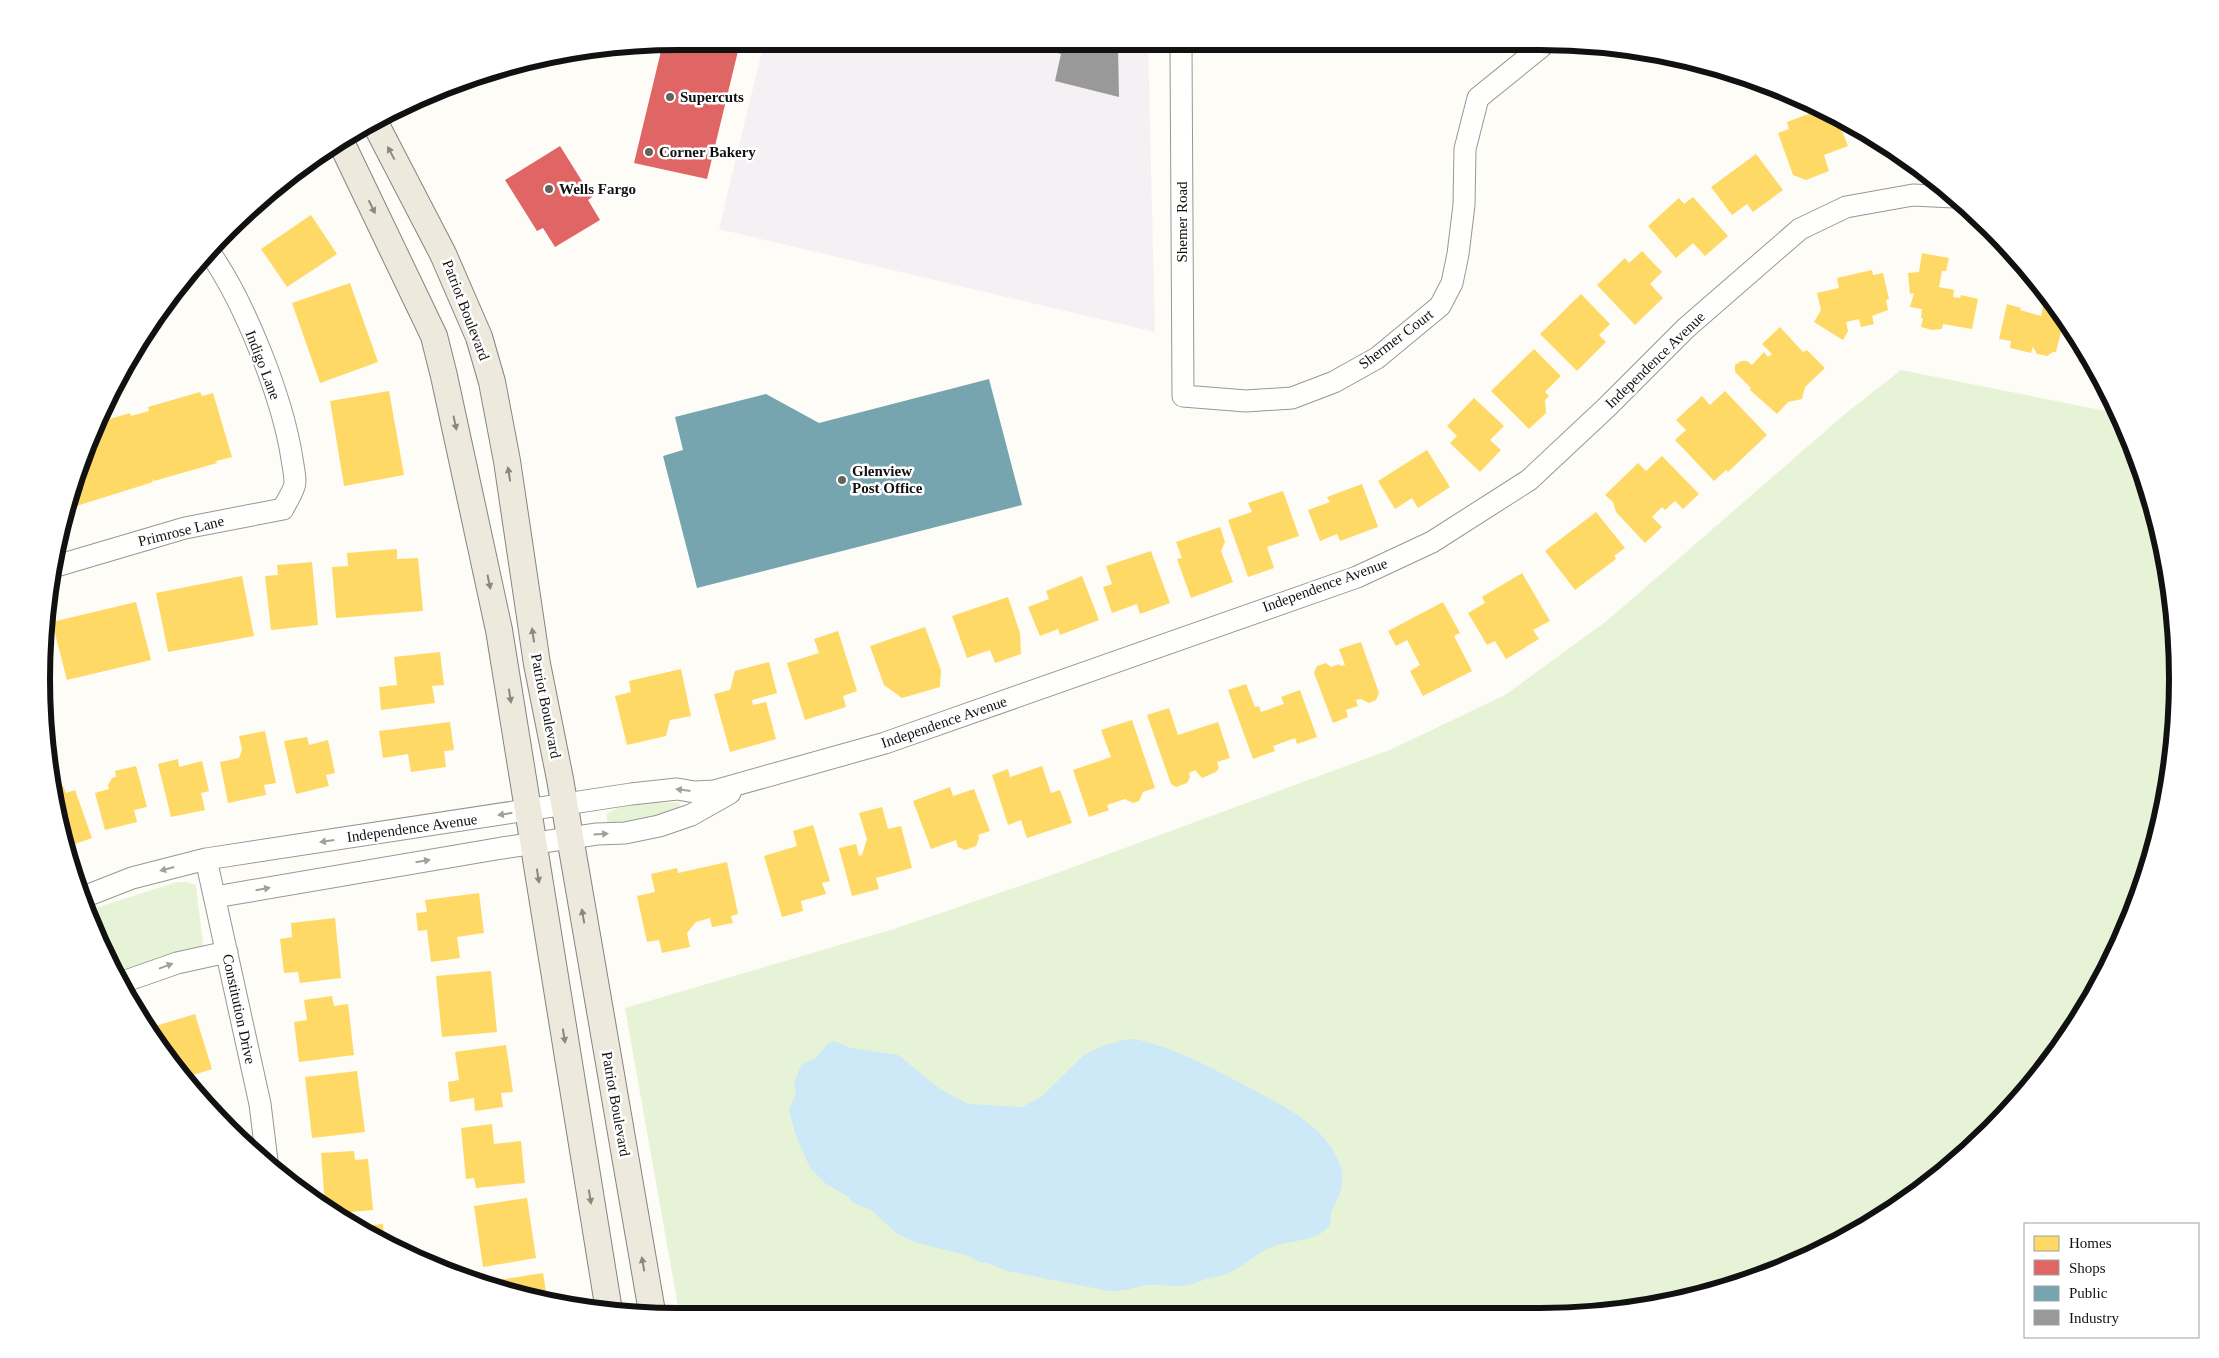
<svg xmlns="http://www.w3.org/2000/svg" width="2219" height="1358" viewBox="0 0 2219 1358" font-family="Georgia,serif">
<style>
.industrial{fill:#f5f0f3}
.green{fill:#e7f3d7}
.water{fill:#cde8f7}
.homes{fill:#ffd966}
.shops{fill:#e06666}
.public{fill:#76a5af}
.industry{fill:#999}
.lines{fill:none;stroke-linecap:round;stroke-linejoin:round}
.minor-casing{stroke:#979795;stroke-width:23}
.major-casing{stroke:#858482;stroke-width:28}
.minor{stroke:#fffffe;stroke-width:21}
.major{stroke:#ede9dc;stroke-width:26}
.oneway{fill:#8a8881}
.oneway2{fill:#a0a09f}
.poi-dot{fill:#646362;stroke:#fff;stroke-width:2}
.labels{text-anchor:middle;stroke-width:5;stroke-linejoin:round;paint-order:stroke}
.poi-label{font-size:15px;font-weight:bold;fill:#111;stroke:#fff;text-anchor:start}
.street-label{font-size:15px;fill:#111;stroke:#fff}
.rim{fill:none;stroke:#111;stroke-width:6}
</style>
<rect width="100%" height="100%" fill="#fdfcf7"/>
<path class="industrial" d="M763,47H1148L1155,332L719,229Z"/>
<path class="green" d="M1901,370L2116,413L2144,474L2172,595L2176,720L2156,844L2112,961L2046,1067L1961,1158L1859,1231L1745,1283L1582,1315L679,1312L625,1008L894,929L1049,876L1392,749L1505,695L1608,620L1845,414Z
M679,802L681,814L607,825V814C621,802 661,803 679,802Z
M177,882H187L196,885L203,945L198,950L117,976L107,961L86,911Z"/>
<path class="water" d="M1135,1039C1175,1048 1210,1067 1246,1086C1281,1105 1326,1125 1340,1165C1346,1182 1340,1194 1333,1208C1328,1217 1335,1223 1324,1231C1308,1243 1285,1240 1267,1249C1253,1256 1242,1267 1228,1273C1221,1277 1213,1277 1206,1279C1200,1281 1194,1284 1188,1285C1176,1288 1163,1284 1150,1285C1136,1286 1124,1292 1109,1291L1007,1271L987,1263H981L969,1256L914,1242L896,1233L870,1209L853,1203L849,1197L826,1184L810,1168L795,1133L789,1110L796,1093L794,1084L801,1065L817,1057L828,1043L835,1041L851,1048L898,1055L940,1089L968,1104L1022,1107L1041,1097L1084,1055L1102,1046L1124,1040Z"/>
<path class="homes" d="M1819,110L1838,121L1848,146L1824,155L1829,171L1806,180L1793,175L1778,133L1789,129L1787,122Z
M1756,154L1783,190L1753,212L1747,204L1732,215L1711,187Z
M1693,197L1728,236L1705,256L1693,243L1676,258L1648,226L1679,198L1684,204Z
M311,215L337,254L287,287L261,249Z
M1642,251L1662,272L1650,284L1663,298L1635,325L1597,285L1625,258L1629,263Z
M1922,253L1949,258L1946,271H1942L1939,287L1954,290L1953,297L1960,298L1961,295L1978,299L1972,329L1943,324L1942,329L1932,330L1921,327L1923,318H1921L1922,309L1910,307L1914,293L1910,294L1908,273L1919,272Z
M1872,270L1873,275L1883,273L1889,299L1886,300L1888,310L1872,316L1874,324L1861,327L1859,319L1846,322L1848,331L1843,340L1814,322L1821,310L1817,293L1839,288L1837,278Z
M350,283L378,362L320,383L292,303Z
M1581,294L1610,324L1599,335L1606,342L1577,371L1540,334Z
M2046,295L2062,318L2060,327L2062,328L2056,352H2053L2047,356L2037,354L2033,347L2031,353L2010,348L2011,341L1999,339L2007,304L2021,308L2020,310L2041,316Z
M1780,327L1803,352L1807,350L1825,368L1805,387L1802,399L1788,402L1777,414L1750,390L1751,388L1735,372V365L1741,361H1747L1752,365L1764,352L1768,357L1772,354L1762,344Z
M2082,345L2092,360L2095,366L2078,362Z
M1534,349L1561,376L1545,392L1549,396L1545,400L1546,413L1529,429L1491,391Z
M389,391L404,475L344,486L330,401Z
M1725,391L1767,435L1728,472L1726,470L1714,481L1675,440L1686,430L1676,420L1702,396L1710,405Z
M200,392L202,396L213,393L232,457L216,461L217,463L154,481L151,478L153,482L70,508L68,503L75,474L96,423L130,413L131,416L149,411L148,407Z
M1474,398L1504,426L1490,440L1501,450L1480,472L1450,443L1457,436L1447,426Z
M1427,450L1450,487L1418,508L1412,498L1395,509L1378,481Z
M1662,456L1699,494L1683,509L1675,501L1665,510L1662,507L1652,517L1662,527L1645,543L1616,512L1613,502L1605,495L1638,463L1646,471Z
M1362,484L1378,527L1340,541L1337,534L1320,541L1308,510L1330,502L1327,497Z
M1283,491L1299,536L1267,547L1274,568L1248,577L1228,520L1252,512L1248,503Z
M1596,512L1625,548L1614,556L1616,559L1575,590L1545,551Z
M1220,527L1225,542L1221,551L1233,582L1191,598L1177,559L1182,558L1176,542Z
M397,549V559L418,558L423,611L336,618L332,567L348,566L347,553Z
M1151,551L1170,603L1140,614L1137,604L1112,613L1103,587L1112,584L1106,566Z
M312,562L318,625L271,630L265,576L278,575L277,565Z
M1522,573L1550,621L1533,630L1539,639L1506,659L1495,641L1487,645L1468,613L1485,603L1482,597Z
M242,576L254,636L168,652L156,593Z
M1082,576L1099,620L1060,635L1058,629L1040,636L1028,607L1049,599L1046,591Z
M1008,597L1020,633L1021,654L995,663L990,650L967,658L952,616Z
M136,602L151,660L67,680L52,622Z
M1443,602L1460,633L1454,636L1472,671L1423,696L1410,671L1420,665L1407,640L1396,646L1388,631Z
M925,627L941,670L940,687L902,698L884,685L870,646Z
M838,631L857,691L843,696L846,707L805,720L787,663L819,653L814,639Z
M1361,642L1379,693L1376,700L1369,703L1361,699L1356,700L1358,706L1346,710L1348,717L1333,723L1314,673L1317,666L1326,663L1331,667L1340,664V666L1345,665L1339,649Z
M440,652L444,685L432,686L435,703L381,710L379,687L397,685L394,657Z
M43,662L52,693L42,696L41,679Z
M769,662L777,693L752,700L753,705L766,702L776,739L730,752L714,694L730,690L735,671Z
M681,669L691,716L670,720L666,736L627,745L615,696L631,692L629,681Z
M1246,684L1255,707L1259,706L1261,712L1284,704L1281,697L1300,690L1317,737L1297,744L1295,738L1273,746L1275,751L1253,759L1228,690Z
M1169,708L1178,735L1218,722L1230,758L1217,762L1219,768L1216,772L1202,778L1195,770L1189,773L1190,777L1187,783L1176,787L1171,784L1147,715Z
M1132,720L1155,788L1143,792L1139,801L1133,803L1125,799L1107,805L1109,810L1089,817L1073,770L1111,757L1101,730Z
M450,722L454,750L444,751L446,767L411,772L408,754L383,758L379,731Z
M265,731L276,783L264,785L266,795L228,803L220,762L239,758L242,750L239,736Z
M307,737L309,745L328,740L335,773L326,775L329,786L296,794L284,741Z
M178,759L179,767L202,761L209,791L201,793L205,810L171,817L158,764Z
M136,766L147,807L134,810L137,822L105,830L95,793L109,789L108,785L112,778L116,777L115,771Z
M1042,766L1051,793L1060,790L1072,823L1027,838L1021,820L1008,825L992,775L1008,769L1010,777Z
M63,786L66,793L75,790L92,838L66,847L53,789Z
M950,787L953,796L974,789L990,831L978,835L979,839L976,846L965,850L958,847L956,840L931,849L913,801Z
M882,807L888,829L901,826L912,868L876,878L879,889L852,896L839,848L856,844L859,856L862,855L867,839L859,813Z
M813,825L830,881L822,883L826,894L801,901L803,911L782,917L764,856L797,846L793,831Z
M727,862L738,914L731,916L733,923L712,927L710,918L696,922L687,933L690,947L662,953L659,940L647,942L637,896L655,892L651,874L677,868L678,873Z
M479,893L484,933L457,937L460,958L431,962L427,930L418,931L416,913L427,912L425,900Z
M335,918L341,978L300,983L298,972L284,973L280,939L292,937L291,923Z
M491,971L497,1032L442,1037L436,976Z
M332,996L334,1006L348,1004L354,1055L299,1062L294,1022L307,1020L304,1000Z
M195,1014L212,1069L184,1078L173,1067L158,1040H156L149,1028Z
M506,1045L513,1092L501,1093L503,1107L475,1111L474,1098L450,1102L448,1082L459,1080L455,1052Z
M357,1071L365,1132L312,1138L305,1077Z
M492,1124L494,1144L521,1141L525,1183L476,1188L474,1178L466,1179L461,1128Z
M354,1151L355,1160L368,1159L373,1210L339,1213L325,1205L321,1153Z
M527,1198L536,1258L483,1267L474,1206Z
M383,1224L384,1239L362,1226Z
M543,1273L547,1298L492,1283V1281Z"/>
<path class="shops" d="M662,47H739L707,179L634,163Z
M560,146L592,197L588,200L600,220L555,247L543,228L537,231L505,180Z"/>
<path class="public" d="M989,379L1022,505L697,588L663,456L683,450L675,417L766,394L819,423Z"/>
<path class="industry" d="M1035,47H1118L1119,97L1055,81L1061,54Z"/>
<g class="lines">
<g class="minor-casing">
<path id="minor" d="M1181,47L1183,396L1246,401L1292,398L1334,382L1377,358L1440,306L1452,283L1458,254L1464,205L1465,149L1478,98L1541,47
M53,567L185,528L283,509C286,502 295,490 295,482C295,474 293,466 292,459C283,399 245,303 210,253
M206,859L260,1104L267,1161
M215,897L502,848L597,834L625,833L659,826L691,815L730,793
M81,898L132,878L206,859L631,794L677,789L695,792L714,791L885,743L1357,577L1432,542L1529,480L1607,407L1686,328L1800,229L1846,207L1913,195L1954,197
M120,983L177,963L227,952"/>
</g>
<g class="major-casing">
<path id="major" d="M374,121L443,254L479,337L492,382L507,461L537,664L560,779L652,1312
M341,142L434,336L444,376L499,630L609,1311"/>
</g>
<use href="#minor" class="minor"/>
<use href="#major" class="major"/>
</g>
<defs><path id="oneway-solid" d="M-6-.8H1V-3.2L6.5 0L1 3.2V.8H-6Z" transform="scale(1.25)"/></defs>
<g class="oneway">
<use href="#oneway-solid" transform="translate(391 153) rotate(-118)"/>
<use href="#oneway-solid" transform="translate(372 207) rotate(64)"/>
<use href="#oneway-solid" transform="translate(455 423) rotate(78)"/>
<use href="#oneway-solid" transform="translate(509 474) rotate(-99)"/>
<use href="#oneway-solid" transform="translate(489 582) rotate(78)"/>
<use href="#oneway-solid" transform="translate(533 635) rotate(-98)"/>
<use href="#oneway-solid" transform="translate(510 696) rotate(81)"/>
<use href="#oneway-solid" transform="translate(538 876) rotate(81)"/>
<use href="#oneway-solid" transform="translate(583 916) rotate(-100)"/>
<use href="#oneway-solid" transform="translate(564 1036) rotate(81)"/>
<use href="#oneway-solid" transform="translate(590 1197) rotate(81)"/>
<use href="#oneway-solid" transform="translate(643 1264) rotate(-100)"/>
</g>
<g class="oneway2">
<use href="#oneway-solid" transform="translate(683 790) rotate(-173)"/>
<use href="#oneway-solid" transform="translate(505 814) rotate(171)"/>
<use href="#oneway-solid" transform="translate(601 834) rotate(-4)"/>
<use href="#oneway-solid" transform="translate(327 841) rotate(172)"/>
<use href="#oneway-solid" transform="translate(423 861) rotate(-9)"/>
<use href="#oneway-solid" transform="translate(167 869) rotate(165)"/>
<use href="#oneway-solid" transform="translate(263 889) rotate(-10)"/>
<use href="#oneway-solid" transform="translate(166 966) rotate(-20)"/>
</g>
<g class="poi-dot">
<circle cx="670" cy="97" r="5"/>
<circle cx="649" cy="152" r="5"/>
<circle cx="549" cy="189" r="5"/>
<circle cx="842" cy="480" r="5"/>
</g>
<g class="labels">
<g class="poi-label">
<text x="680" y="102">Supercuts</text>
<text x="659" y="157">Corner Bakery</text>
<text x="559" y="194">Wells Fargo</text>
<text x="852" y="476">Glenview<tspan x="852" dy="17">Post Office</tspan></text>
</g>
<g class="street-label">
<text transform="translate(1182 222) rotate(-90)" y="5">Shemer Road</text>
<text transform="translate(466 310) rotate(69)" y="5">Patriot Boulevard</text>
<text transform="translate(1396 339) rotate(-37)" y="5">Shermer Court</text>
<text transform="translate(1655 360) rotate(-44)" y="5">Independence Avenue</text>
<text transform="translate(263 365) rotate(69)" y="5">Indigo Lane</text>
<text transform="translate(181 531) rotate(-14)" y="5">Primrose Lane</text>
<text transform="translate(1325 585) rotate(-20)" y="5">Independence Avenue</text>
<text transform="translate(546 706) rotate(79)" y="5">Patriot Boulevard</text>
<text transform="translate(944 722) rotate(-19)" y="5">Independence Avenue</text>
<text transform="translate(412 828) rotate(-8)" y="5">Independence Avenue</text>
<text transform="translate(239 1009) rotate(78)" y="5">Constitution Drive</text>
<text transform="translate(616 1104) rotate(80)" y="5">Patriot Boulevard</text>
</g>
</g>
<path d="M0 0H2219V1358H0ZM679 50H1540A629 629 0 0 1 2169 679V679A629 629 0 0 1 1540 1308H679A629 629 0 0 1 50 679V679A629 629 0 0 1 679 50Z" fill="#fff" fill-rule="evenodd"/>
<path class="rim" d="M679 50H1540A629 629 0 0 1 2169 679V679A629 629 0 0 1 1540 1308H679A629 629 0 0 1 50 679V679A629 629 0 0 1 679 50Z"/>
<rect x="2024" y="1223" width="175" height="115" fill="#ffffff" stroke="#a0a0a0"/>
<rect x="2034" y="1236" width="25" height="15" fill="#ffd966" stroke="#a0a0a0"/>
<text x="2069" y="1248" font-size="15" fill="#111111">Homes</text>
<rect x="2034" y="1260" width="25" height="15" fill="#e06666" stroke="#a0a0a0"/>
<text x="2069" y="1273" font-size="15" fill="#111111">Shops</text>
<rect x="2034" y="1286" width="25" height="15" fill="#76a5af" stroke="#a0a0a0"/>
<text x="2069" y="1298" font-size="15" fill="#111111">Public</text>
<rect x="2034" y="1310" width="25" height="15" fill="#999999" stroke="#a0a0a0"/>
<text x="2069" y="1323" font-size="15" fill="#111111">Industry</text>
</svg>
